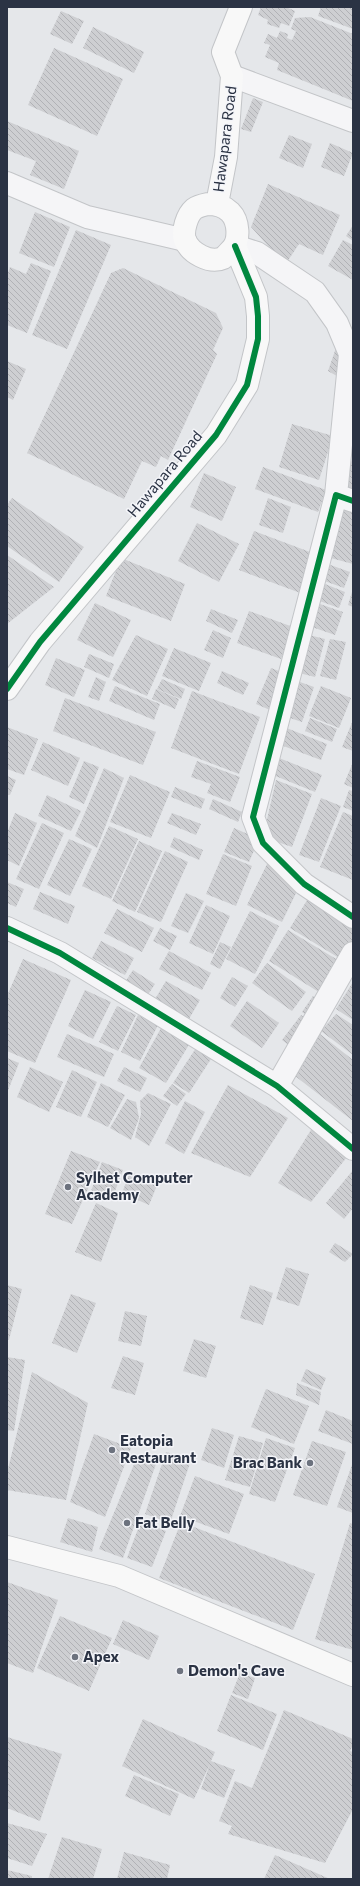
<svg xmlns="http://www.w3.org/2000/svg" width="360" height="1886" viewBox="0 0 360 1886" font-family="Commissioner,sans-serif">
<style>
.building{fill:url(#building-back-hatch)}
.lines{fill:none;stroke-linecap:round;stroke-linejoin:round}
.street-casing{stroke:#c3c5c8;stroke-width:24}
.secondary-casing{stroke:#c3c5c8;stroke-width:24}
.street{stroke:#f5f5f7;stroke-width:22}
.secondary{stroke:#f8f8f8;stroke-width:22}
.cycleway-casing{stroke:#f4f5f9;stroke-width:8}
.cycleway{stroke:#00873e;stroke-width:6}
.poi-dot{fill:#6c727e;stroke:#f4f5f9;stroke-width:1.5}
.labels{text-anchor:middle;stroke-width:3;stroke-linejoin:round;paint-order:stroke}
.street-label{font-size:15px;fill:#2b3344;stroke:#f4f5f9}
.poi-label{font-size:15px;font-weight:bold;fill:#2b3344;stroke:#f4f5f9;text-anchor:start}
</style>
<defs>
<pattern id="building-back-hatch" width="6" height="6" patternUnits="userSpaceOnUse"><rect width="6" height="6" fill="#cecfd2"/><path d="M-1 5l2 2M0 0l6 6M5-1l2 2" fill="none" stroke="#b1b2b6"/></pattern>
</defs>
<rect width="100%" height="100%" fill="#e5e7ea"/>
<path class="building" d="M261,7H286L295,11L289,26L281,23L279,28L267,24L268,20L258,15Z
M321,7H353V29L318,16Z
M61,11L84,21L72,44L50,34Z
M310,17L353,34V101L277,70L279,63L265,57L270,45L264,43L268,34L277,38L280,31L288,34L287,38L292,40L296,31L291,29L295,18Z
M93,27L144,52L134,73L83,48Z
M54,48L123,79L97,136L28,105Z
M253,98L263,102L251,132L241,129Z
M7,121L79,151L64,189L30,175L36,161L7,150Z
M289,135L312,144L303,168L279,158Z
M330,143L353,153L344,176L321,167Z
M268,184L340,215L323,255L299,244L285,265L251,227Z
M35,212L70,227L54,267L19,253Z
M353,225V241L346,236Z
M76,230L111,245L67,349L32,335Z
M343,240L353,245V280L328,266Z
M31,263L51,271L27,333L7,325V276L10,267L26,274Z
M123,268L216,313L223,328L213,350L217,354L168,460L161,456L156,467L142,461L124,499L27,453L111,273Z
M338,342L344,380L328,371Z
M7,361L26,369L13,400L7,397Z
M292,424L333,436L319,480L279,467Z
M353,457V489L342,485Z
M263,467L326,490L318,512L255,489Z
M204,473L236,487L222,521L190,507Z
M12,498L84,547L59,582L7,546V505Z
M268,498L291,507L283,533L259,525Z
M340,507L353,511V564L327,557Z
M197,523L239,544L219,582L178,561Z
M254,531L318,555L303,594L239,570Z
M7,555L54,587L7,624Z
M121,558L185,584L171,621L106,596Z
M325,563L350,572L344,588L319,579Z
M320,582L345,592L339,608L314,599Z
M352,592L353,593V607L348,605Z
M95,603L131,620L113,657L77,640Z
M317,603L343,612L335,635L309,626Z
M211,609L238,620L232,633L206,621Z
M249,611L293,627L281,659L237,643Z
M213,630L231,638L223,658L204,650Z
M136,635L168,649L147,696L112,680Z
M309,635L325,639L315,677L299,673Z
M330,639L346,642L336,680L320,676Z
M174,648L211,663L199,691L162,676Z
M89,654L114,664L109,678L84,667Z
M56,658L85,670L74,697L45,685Z
M271,668L284,673L270,710L256,704Z
M222,671L249,683L243,695L217,683Z
M96,677L106,682L99,701L88,697Z
M162,679L185,689L181,699L157,689Z
M300,682L314,687L302,722L287,717Z
M115,686L160,704L154,720L109,701Z
M321,686L351,698L339,728L309,716Z
M156,689L179,699L175,709L152,699Z
M192,691L260,717L239,774L171,748Z
M65,698L156,732L143,765L53,731Z
M310,718L337,729L332,742L305,731Z
M353,720V751L342,747Z
M7,727L38,739L24,775L7,769Z
M284,727L327,744L321,760L278,744Z
M43,742L80,758L68,786L31,770Z
M279,758L322,775L315,792L273,775Z
M84,761L99,767L84,804L69,797Z
M197,761L240,777L230,802L207,793L211,784L191,777Z
M353,762V788L344,784Z
M104,768L124,778L97,848L75,836Z
M130,775L170,792L151,838L110,822Z
M7,776L16,780L10,795L7,794Z
M276,780L312,794L292,847L263,837Z
M175,787L205,799L201,809L171,797Z
M349,790L353,791V811L343,807Z
M47,795L81,811L71,831L38,816Z
M321,798L341,806L319,862L299,855Z
M213,799L242,812L238,822L209,809Z
M343,812L353,816V880L320,867Z
M15,813L37,823L19,866L7,860V833Z
M172,813L201,824L196,835L167,823Z
M42,823L64,833L39,889L16,879Z
M109,826L138,839L111,899L82,886Z
M234,828L259,839L249,862L224,852Z
M174,837L203,850L199,860L170,847Z
M69,839L92,849L70,896L47,885Z
M139,841L162,851L135,912L112,901Z
M165,851L188,862L161,922L137,912Z
M223,854L252,866L236,906L206,894Z
M269,860L299,887L282,922L247,905Z
M7,882L24,889L16,907L7,903Z
M40,892L75,906L68,924L33,909Z
M186,893L204,901L188,933L171,926Z
M309,897L353,923V945L344,961L290,928Z
M206,905L230,916L213,954L189,943Z
M117,909L154,928L142,952L104,933Z
M250,911L279,926L255,974L226,959Z
M160,928L177,936L170,950L153,941Z
M288,930L341,962L322,994L269,961Z
M101,941L134,958L125,975L92,958Z
M220,942L231,947L220,969L210,964Z
M169,951L211,973L202,990L159,969Z
M23,959L71,980L35,1063L7,1051V996Z
M267,963L306,992L292,1011L252,983Z
M133,970L155,984L145,999L123,985Z
M232,977L248,986L235,1007L220,998Z
M166,981L200,1000L186,1024L152,1004Z
M353,982V1020L336,1009Z
M85,990L111,1002L93,1039L68,1026Z
M313,996L322,1002L311,1018L302,1012Z
M247,1001L279,1023L262,1048L230,1026Z
M117,1006L136,1015L118,1051L99,1042Z
M336,1014L353,1025V1055L321,1031Z
M138,1015L158,1025L140,1061L121,1052Z
M301,1015L311,1022L291,1047L282,1040Z
M161,1028L190,1043L166,1083L139,1068Z
M67,1034L114,1054L104,1077L57,1057Z
M320,1034L353,1060V1121L290,1072Z
M196,1048L211,1059L189,1093L173,1083Z
M7,1058L19,1063L7,1093Z
M30,1067L63,1082L49,1112L17,1097Z
M124,1067L147,1078L140,1092L117,1081Z
M72,1070L97,1082L81,1117L56,1107Z
M101,1083L125,1095L108,1127L87,1117Z
M172,1084L186,1094L177,1106L163,1096Z
M228,1085L288,1118L250,1177L191,1153Z
M148,1093L171,1104L149,1146L135,1137L141,1114L140,1101Z
M127,1099L136,1102L139,1118L131,1140L110,1128Z
M185,1101L205,1112L184,1154L165,1143Z
M314,1125L351,1152L311,1202L278,1183Z
M71,1151L100,1162L72,1224L45,1214Z
M102,1162L123,1170L112,1199L91,1191Z
M353,1170V1208L344,1219L326,1203Z
M130,1172L158,1183L149,1205L122,1193Z
M96,1203L118,1213L101,1262L75,1252Z
M335,1243L353,1254L345,1262L329,1252Z
M286,1267L309,1274L299,1306L276,1299Z
M7,1285L22,1289L9,1340H7Z
M250,1285L273,1293L263,1325L240,1318Z
M71,1294L96,1303L77,1353L52,1343Z
M125,1311L147,1316L141,1346L118,1341Z
M194,1339L216,1346L206,1378L183,1371Z
M123,1356L144,1363L135,1395L111,1388Z
M7,1357L25,1360L14,1431L7,1430Z
M306,1369L326,1378L321,1390L301,1381Z
M32,1372L88,1403L66,1500L7,1490V1473Z
M297,1383L321,1392L319,1405L296,1395Z
M266,1389L309,1406L294,1444L251,1427Z
M326,1410L353,1421V1444L318,1431Z
M212,1428L234,1435L224,1468L201,1460Z
M94,1434L131,1448L105,1517L70,1502Z
M239,1436L263,1443L250,1487L225,1480Z
M266,1438L295,1448L275,1502L249,1494Z
M312,1441L346,1452L327,1506L293,1495Z
M166,1452L191,1460L170,1523L145,1514Z
M137,1457L156,1464L123,1558L99,1549Z
M353,1462V1513L337,1507Z
M195,1476L244,1494L229,1534L180,1516Z
M68,1518L98,1527L92,1552L60,1542Z
M141,1521L166,1531L152,1567L127,1558Z
M181,1522L315,1574L293,1630L159,1578Z
M350,1523L353,1524V1650L315,1639Z
M7,1582L58,1600L33,1673L7,1663Z
M60,1616L112,1638L89,1691L37,1668Z
M123,1620L159,1636L149,1660L113,1644Z
M240,1673L255,1678L248,1699L232,1693Z
M231,1695L277,1714L263,1750L217,1731Z
M284,1710L353,1739V1745L350,1751L353,1752V1809L325,1863L228,1834L232,1826L219,1821L235,1781L252,1788Z
M143,1719L215,1752L211,1761L235,1770L224,1798L201,1789L210,1764L194,1799L122,1766Z
M7,1737L62,1754L40,1821L7,1808Z
M134,1775L179,1794L170,1816L125,1796Z
M7,1823L47,1834L32,1866L7,1858Z
M62,1837L102,1849L93,1879H48Z
M124,1852L170,1865L167,1879H117Z
M275,1855L330,1879H264Z
M7,1870L32,1876V1879H7Z"/>
<g class="lines">
<g class="street-casing">
<path id="street" d="M232,76L353,121
M7,183L87,217L185,240
M235,246L257,253L315,292L337,323L350,354L336,495
M353,501L336,495L253,817L263,843L304,884L353,917
M7,928L60,953L277,1086L353,1149
M277,1086L353,953"/>
</g>
<g class="secondary-casing">
<path id="secondary" d="M208,204C216,204 224,206 230,212C239,221 240,240 232,249C229,252 226,256 223,258C210,264 190,253 185,240C182,231 187,215 194,209C198,206 203,205 208,204Z
M217,204L226,157L232,76L223,52L241,7
M7,689L40,642L216,435L247,385L258,339V316L256,297L235,246
M7,1547L119,1576L353,1675"/>
</g>
<use href="#street" class="street"/>
<use href="#secondary" class="secondary"/>
<g class="cycleway-casing">
<path id="cycleway" d="M353,501L336,495L253,817L263,843L304,884L353,917
M7,689L40,642L216,435L247,385L258,339V316L256,297L235,246
M7,928L60,953L277,1086L353,1149"/>
</g>
<use href="#cycleway" class="cycleway"/>
</g>
<g class="poi-dot">
<circle cx="68" cy="1187" r="4"/>
<circle cx="112" cy="1450" r="4"/>
<circle cx="310" cy="1463" r="4"/>
<circle cx="127" cy="1523" r="4"/>
<circle cx="75" cy="1657" r="4"/>
<circle cx="180" cy="1671" r="4"/>
</g>
<g class="labels">
<g class="street-label">
<text transform="translate(225 139) rotate(-83)" y="5">Hawapara Road</text>
<text transform="translate(165 474) rotate(-50)" y="5">Hawapara Road</text>
</g>
<g class="poi-label">
<text x="76" y="1183">Sylhet Computer<tspan x="76" dy="17">Academy</tspan></text>
<text x="120" y="1446">Eatopia<tspan x="120" dy="17">Restaurant</tspan></text>
<text x="302" y="1468" text-anchor="end">Brac Bank</text>
<text x="135" y="1528">Fat Belly</text>
<text x="83" y="1662">Apex</text>
<text x="188" y="1676">Demon's Cave</text>
</g>
</g>
<rect width="360" height="1886" fill="none" stroke="#2b3344" stroke-width="16"/>
</svg>
